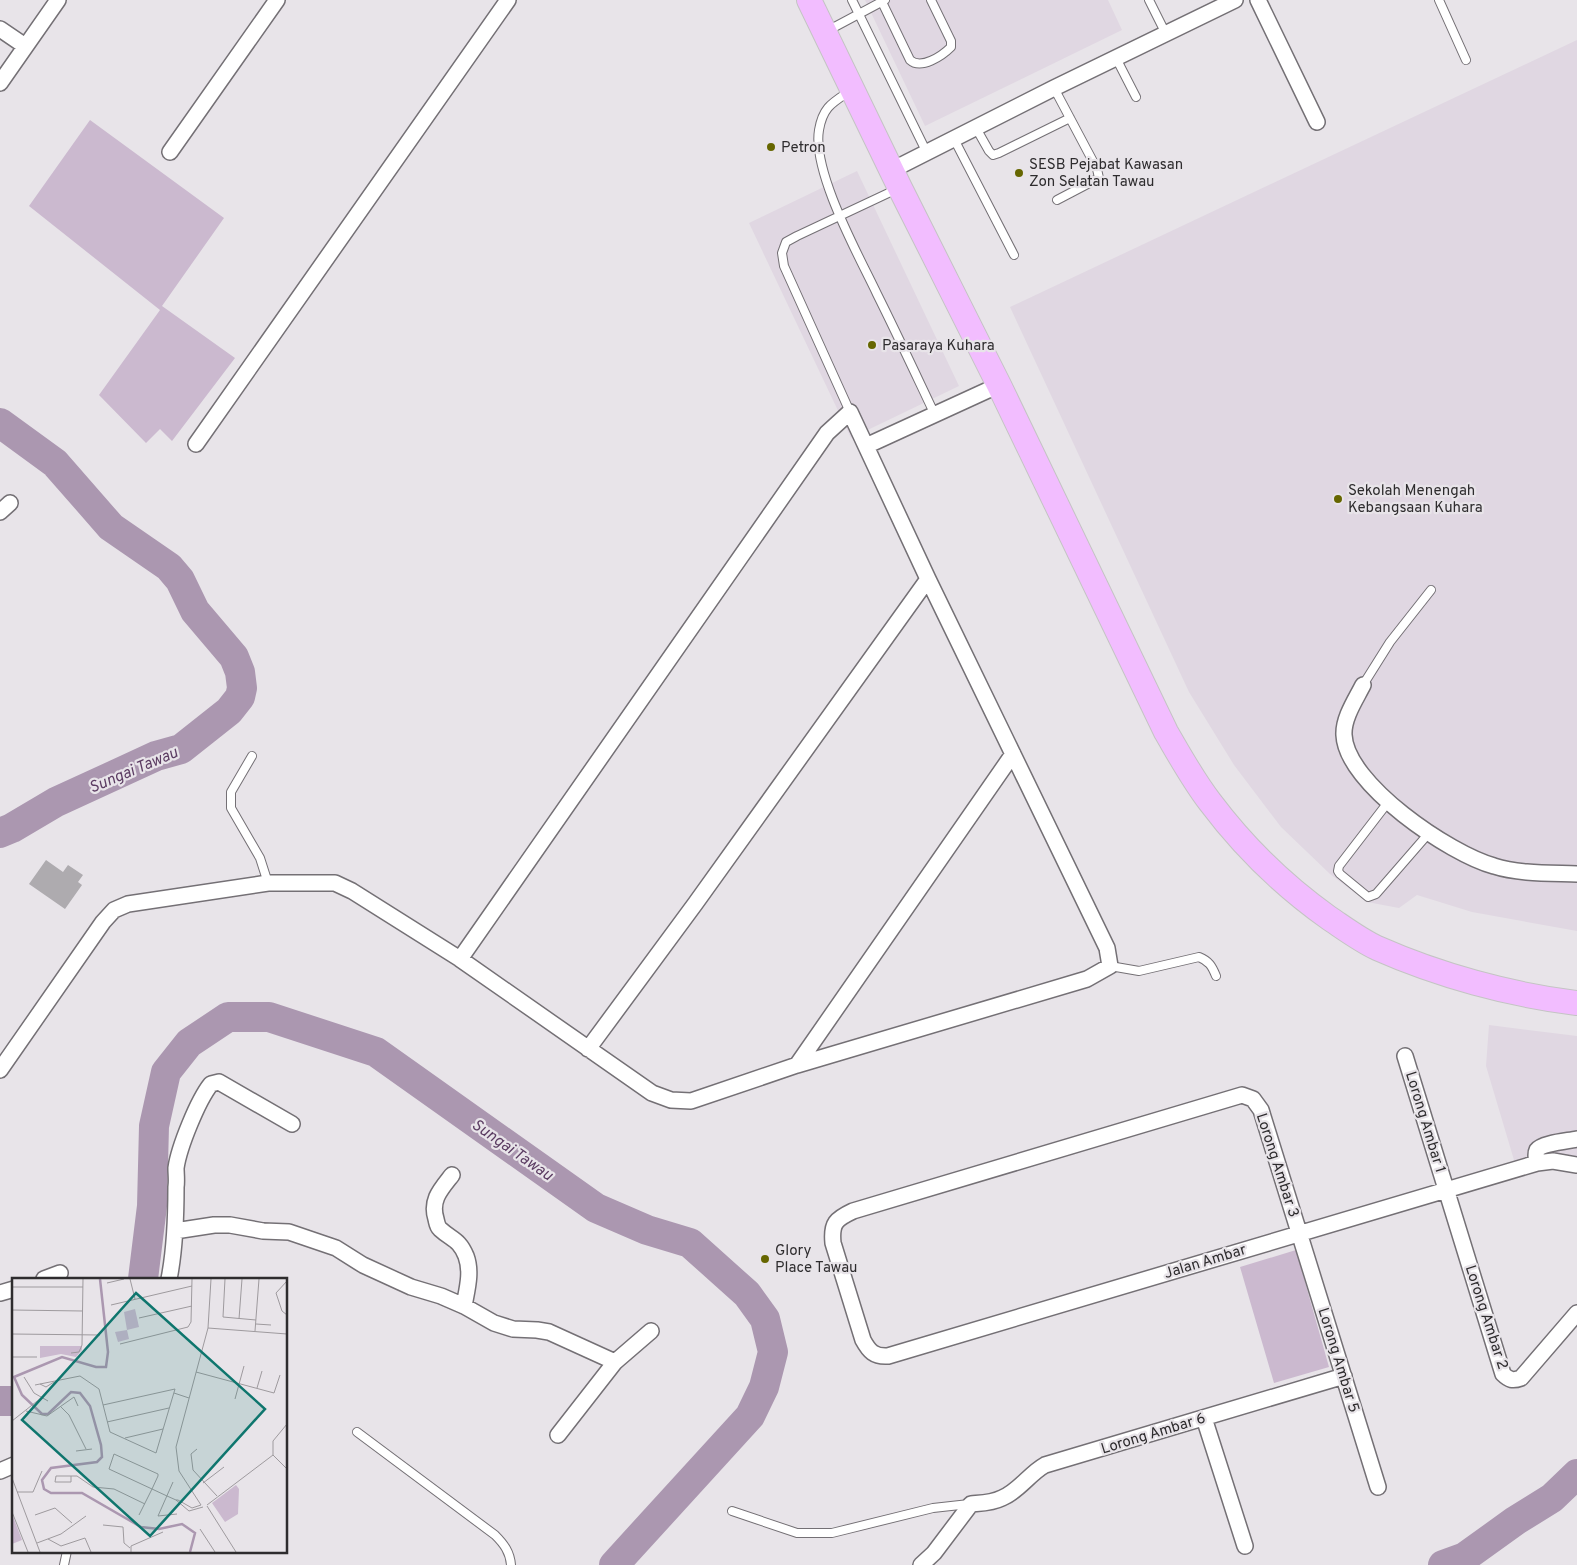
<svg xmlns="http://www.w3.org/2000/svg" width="1577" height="1565" viewBox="0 0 1577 1565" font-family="Overpass,sans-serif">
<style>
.built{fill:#e0d7e2}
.green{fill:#cbb9cf}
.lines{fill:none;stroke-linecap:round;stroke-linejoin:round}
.river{stroke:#ab97b0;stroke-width:30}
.building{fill:#aeabaf}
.lane-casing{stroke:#747075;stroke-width:10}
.street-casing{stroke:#747075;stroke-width:18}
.primary-casing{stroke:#c4c4c4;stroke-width:26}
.lane{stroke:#fff;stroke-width:8}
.street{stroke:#fff;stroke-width:15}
.primary{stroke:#f2bdff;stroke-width:24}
.poi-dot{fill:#660;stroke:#e8e4e9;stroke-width:2}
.labels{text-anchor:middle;stroke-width:4.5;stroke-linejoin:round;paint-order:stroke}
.poi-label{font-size:15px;fill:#2e2c2e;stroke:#e8e4e9;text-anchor:start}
.street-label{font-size:15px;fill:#2e2c2e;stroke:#e8e4e9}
.water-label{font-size:16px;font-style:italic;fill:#5c3d63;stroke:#e8e4e9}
.inset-river{fill:none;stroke:#ab97b0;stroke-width:2.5}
.inset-road{fill:none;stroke:#9e9a9e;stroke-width:1}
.view{fill:#0f766e;fill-opacity:0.15;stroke:#0f766e;stroke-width:2.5}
.inset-edge{fill:none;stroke:#2e2c2e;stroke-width:2.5}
</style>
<rect width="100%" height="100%" fill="#e8e4e9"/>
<path class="built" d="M865,0H1108L1122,30L925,126Z
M1577,40V931L1472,912L1417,895L1399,908L1367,902L1330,874L1281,827L1234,765L1189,692L1010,307Z
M857,171L959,386L851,438L749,223Z
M1489,1025L1577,1036V1172L1514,1160L1486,1066Z"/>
<path class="green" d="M90,120L224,218L162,306L235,358L172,441L160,429L146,443L99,395L160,310L29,206Z
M1296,1250L1329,1367L1274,1383L1240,1267Z"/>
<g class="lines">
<path class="river" d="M0,423L55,463L111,527L169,567L180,580L195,611L234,657L240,672L242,688L240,697L229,711L181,749L156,756L56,802L12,828L0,833
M143,1279L152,1206L154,1126L166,1072L189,1043L228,1017H269L376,1052L596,1208L647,1230L690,1243L747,1294L765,1319L773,1352L764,1387L750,1416L614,1565
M0,1401H14
M1443,1565L1465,1557L1515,1521L1552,1498L1577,1474"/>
</g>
<path class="building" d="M46,860L63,872L68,865L83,875L78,882L82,885L65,909L29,884Z"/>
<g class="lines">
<g class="lane-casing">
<path id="lane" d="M852,0L927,153
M1149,0L1166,34
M1439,0L1466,60
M882,2L910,60C921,70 942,56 951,47V41L931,0
M827,31L885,0
M1116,58L1136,97
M1054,88L1097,169L1099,178L1057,200
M850,91C832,103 823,107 819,130C812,172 859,256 877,294C897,334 916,375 935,415
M976,128L989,151L993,155L999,153L1070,118
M954,139L1014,255
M850,412L784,266L782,253L786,242L797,236L897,189
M1363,685L1390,642L1431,590
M252,756L231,792V808L260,858L268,883
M1389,801L1339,866L1338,871L1340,874L1368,897L1376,894L1429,833
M1110,966L1139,971L1199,957C1209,961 1212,966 1216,976
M357,1432L495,1535C504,1544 510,1552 511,1565
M732,1511L797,1533H832L933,1508L969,1504
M64,1565L67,1551"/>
</g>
<g class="street-casing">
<path id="street" d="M1258,0L1317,122
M0,29L25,46
M0,83L58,0
M170,152L277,0
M892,170L1054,88L1235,0
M196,444L508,0
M866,446L999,385
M0,512L10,503
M1363,685C1356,699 1343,718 1344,735C1346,784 1450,854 1494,866C1518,874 1552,873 1577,874
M588,1049L695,904L928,579
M1405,1056L1503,1374C1509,1380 1513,1381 1521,1378L1577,1313
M797,1065L1013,754
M0,1070L103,922L114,910L128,904L268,883H335L352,891L460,959L652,1093L671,1100L691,1101L797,1065L1087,979L1110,966L1107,948L928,579L850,412L827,433L460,959
M1537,1163C1536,1158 1535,1154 1537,1150C1542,1143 1568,1141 1577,1139
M452,1175C441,1189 430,1200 436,1219C437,1223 437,1226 440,1229C452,1240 459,1239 466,1256C472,1272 467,1289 464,1306
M175,1231L214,1225H230L263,1231L289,1232L336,1248L363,1265L411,1287L441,1296L464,1306L494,1323L513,1329L537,1330L549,1332L615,1362
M44,1279L60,1273
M169,1279C175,1249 176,1218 176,1187C177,1181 176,1174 176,1168C179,1147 198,1100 211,1084L219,1082L292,1124
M0,1293L14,1289
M1204,1418L1245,1546
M558,1435L615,1362L651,1331
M0,1471L14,1465
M1378,1487L1261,1110L1253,1099L1242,1095L853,1211C836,1219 831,1223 833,1243L863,1340C869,1351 874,1357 888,1356L1537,1163L1553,1161L1577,1165
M921,1565L934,1553L971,1504C982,1503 992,1503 1002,1498C1019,1491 1029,1474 1045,1465L1344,1376"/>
</g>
<g class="primary-casing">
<path id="primary" d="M809,0L900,188L999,385L1166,732C1180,756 1193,780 1210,802C1243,846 1284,886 1329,918C1344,928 1360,940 1377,948C1438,975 1510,995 1577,1003"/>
</g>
<use href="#lane" class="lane"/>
<use href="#street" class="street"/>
<use href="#primary" class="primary"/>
</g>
<g class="poi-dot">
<circle cx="771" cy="147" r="5"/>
<circle cx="1019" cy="173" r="5"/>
<circle cx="872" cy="345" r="5"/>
<circle cx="1338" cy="499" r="5"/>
<circle cx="765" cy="1259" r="5"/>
</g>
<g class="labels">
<g class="poi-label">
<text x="781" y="152">Petron</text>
<text x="1029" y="169">SESB Pejabat Kawasan<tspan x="1029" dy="17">Zon Selatan Tawau</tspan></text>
<text x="882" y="350">Pasaraya Kuhara</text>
<text x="1348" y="495">Sekolah Menengah<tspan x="1348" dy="17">Kebangsaan Kuhara</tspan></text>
<text x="775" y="1255">Glory<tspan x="775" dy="17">Place Tawau</tspan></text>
</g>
<g class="street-label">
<text transform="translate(1426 1122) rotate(73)" y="5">Lorong Ambar 1</text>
<text transform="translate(1278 1165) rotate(72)" y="5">Lorong Ambar 3</text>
<text transform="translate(1205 1261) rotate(-17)" y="5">Jalan Ambar</text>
<text transform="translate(1487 1317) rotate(72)" y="5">Lorong Ambar 2</text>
<text transform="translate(1339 1360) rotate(73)" y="5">Lorong Ambar 5</text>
<text transform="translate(1153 1433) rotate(-17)" y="5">Lorong Ambar 6</text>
</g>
<g class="water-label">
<text transform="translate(133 769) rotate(-23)" y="6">Sungai Tawau</text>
<text transform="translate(513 1149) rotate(35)" y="6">Sungai Tawau</text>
</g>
</g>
<g transform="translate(12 1278)">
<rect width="275" height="275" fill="#e8e4e9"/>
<path d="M123,31L127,49L115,52L117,61L106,64L103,54L115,52L112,34ZM28,68H70V72L64,79L49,76L28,80ZM224,207L227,211L226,236L213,244L200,225ZM0,236L10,262L0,266Z" fill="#cbb9cf"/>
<path class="inset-river" d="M88,1L96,74L94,89H84L50,79L2,99L10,117L30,136H36L59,114L68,115L78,128L89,167L90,179L85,184L39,190L30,202L32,211L39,215H70L129,249L147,251L170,246L183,255L178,274"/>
<path class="inset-road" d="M118,1L123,21M213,1L211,39L244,42M275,3L264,15L270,33L275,37M95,5L112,1M0,9H71M99,27L180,8M0,32L71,33M127,40L180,28M227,41L230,1M244,46L259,47M196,50L275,56M243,53L247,1M0,56L88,57M108,66L176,49L179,44L180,1M59,75L67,74L70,67L71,1M0,79H25M184,94L262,115L268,97M12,99L22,115L36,123M28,106L34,109L42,104M23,107L68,98L87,111L98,154L144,175L163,111L91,127M245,110L250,93M162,115L177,120M223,121L232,88M48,128L57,137L74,171M14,133L35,138L62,119L66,128M0,143L29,120M95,144L157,130M113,160L151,151M185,171L179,176L181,192L205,218M64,173L80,171M261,177L275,191M59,198V204H43L44,198H65L81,209L102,211L133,226M0,200L28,274M161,204L146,238L165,236M191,205L212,189M5,214H21L30,193M164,222L177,233L191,229M189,227L167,193L164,169L196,50L199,1M195,227L261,177V163L275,146M195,228L224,274M0,234L16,274M23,237L43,230L60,245M127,237L140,211L146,198V196L102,176L97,191L140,211L155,218L164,222H166L180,230L189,227M91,247L111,249L112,265L118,270M188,251L203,274M36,261L49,268L73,260L79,274M25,265L49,256L74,238M119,274V268L151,254"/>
<path class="view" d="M124,15L253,131L138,258L10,142Z"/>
<rect width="275" height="275" class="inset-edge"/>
</g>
</svg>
